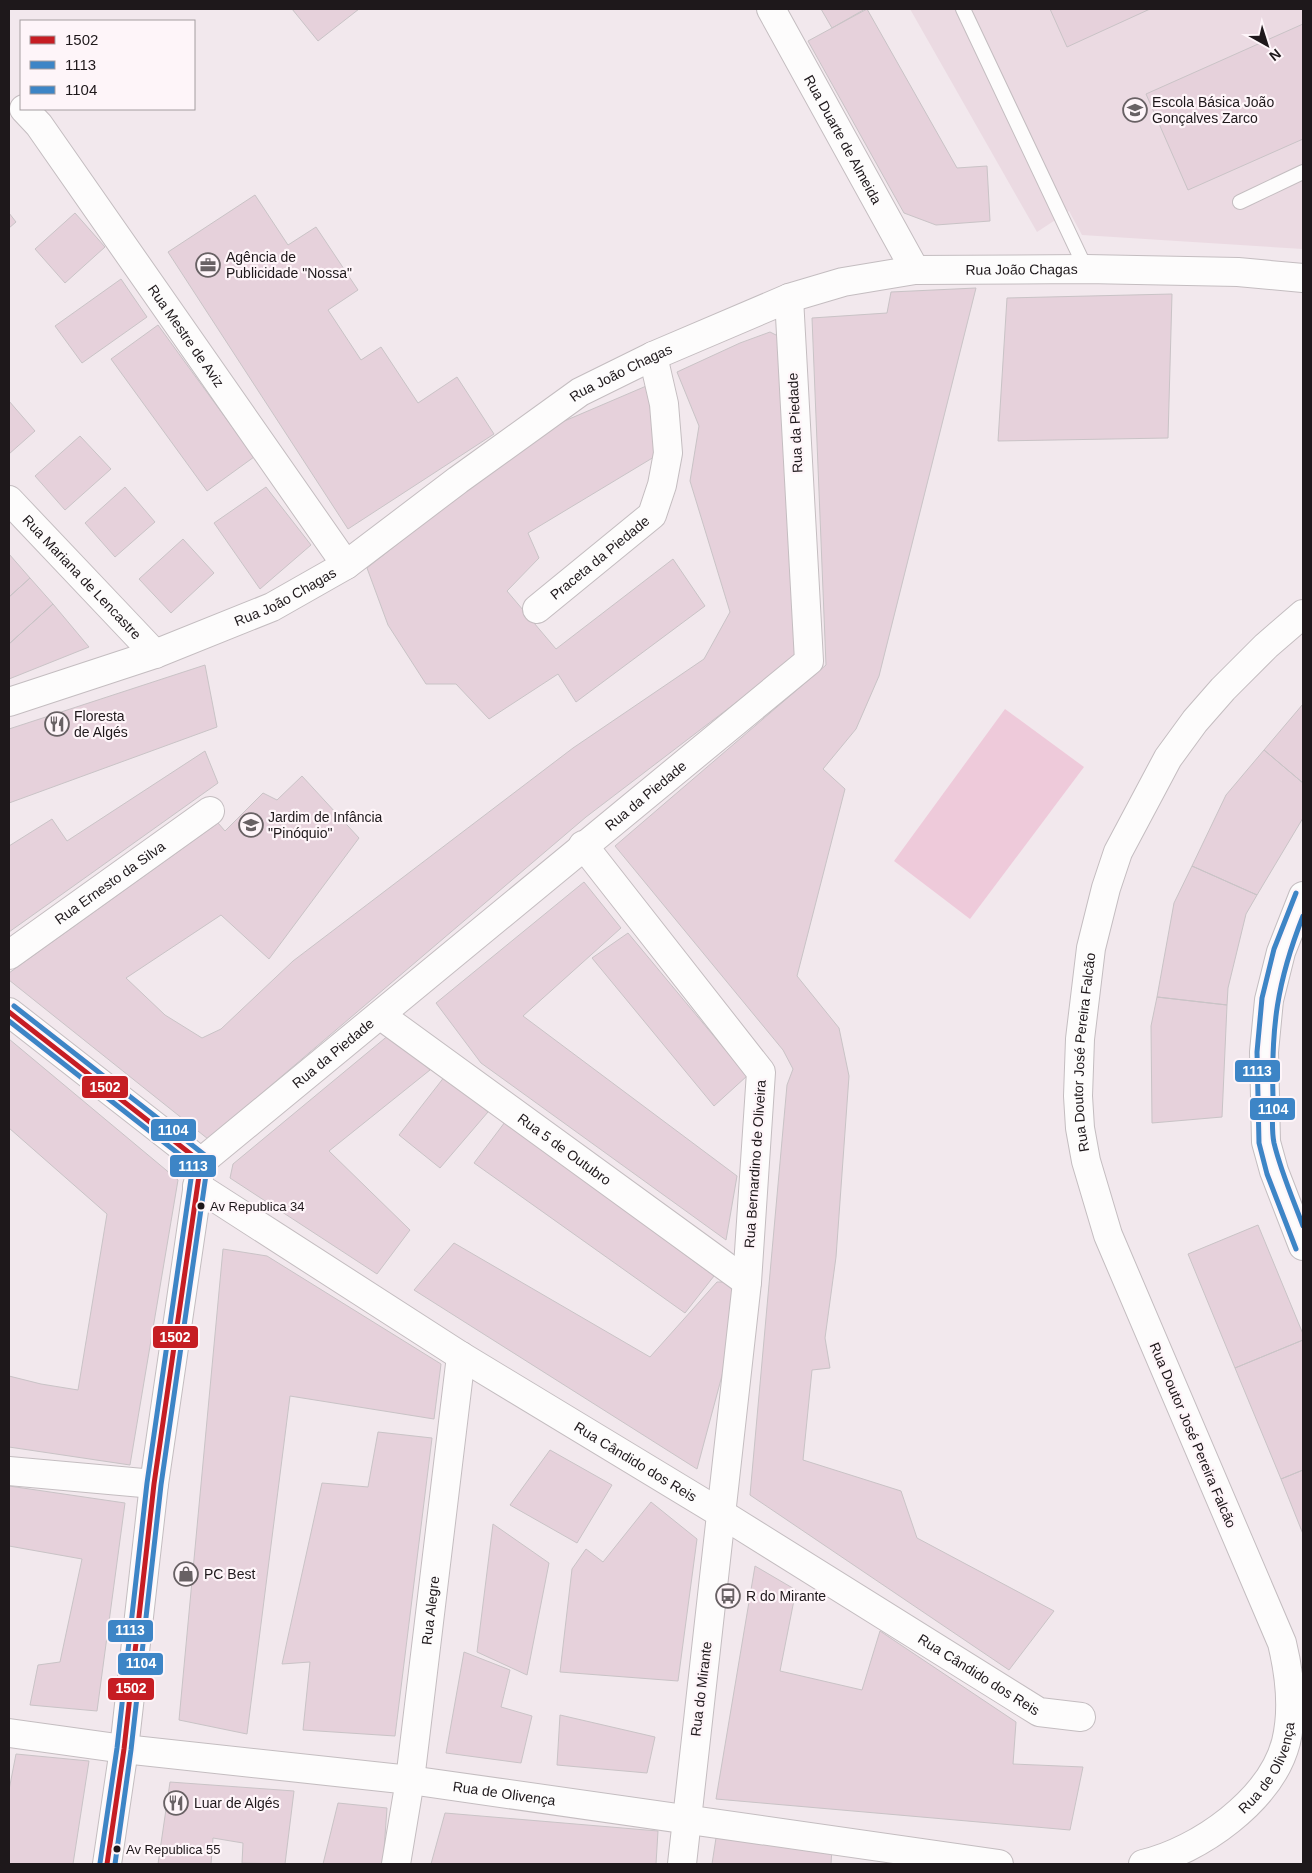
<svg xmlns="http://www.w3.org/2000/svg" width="1312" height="1873" viewBox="0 0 1312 1873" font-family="Helvetica,sans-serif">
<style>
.built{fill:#ebdae2}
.green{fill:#eecada}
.building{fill:#e6d1db;stroke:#c9c3c6}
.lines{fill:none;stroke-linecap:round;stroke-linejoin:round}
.service-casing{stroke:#c4bdc0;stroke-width:16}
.minor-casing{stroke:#c4bdc0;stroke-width:30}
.tertiary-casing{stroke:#c4bdc0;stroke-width:30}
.service{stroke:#fdfcfc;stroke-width:14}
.minor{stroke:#fdfcfc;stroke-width:28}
.tertiary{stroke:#fdfcfc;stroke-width:28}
.bus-1-casing{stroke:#fef5f9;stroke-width:9}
.bus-2-casing{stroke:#fef5f9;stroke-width:9}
.bus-3-casing{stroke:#fef5f9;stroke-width:9}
.bus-1{stroke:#c61d23;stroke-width:5}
.bus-2{stroke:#3d85c6;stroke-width:5}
.bus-3{stroke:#3d85c6;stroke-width:5}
.bus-dot{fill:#1e181b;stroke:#fef5f9;stroke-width:2}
.labels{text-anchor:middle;stroke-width:4.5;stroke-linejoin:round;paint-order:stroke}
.bus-label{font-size:13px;fill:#1e181b;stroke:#fef5f9;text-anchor:start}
.poi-label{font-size:14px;fill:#1e181b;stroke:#fef5f9;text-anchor:start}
.street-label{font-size:14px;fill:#1e181b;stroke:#fef5f9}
.line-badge{stroke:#fef5f9;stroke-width:2}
.badge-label{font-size:14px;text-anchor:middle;font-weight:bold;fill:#fff}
</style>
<rect width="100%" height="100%" fill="#f2e8ed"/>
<path class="built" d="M910,9H1303V249L1082,235L1069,211L1037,232Z"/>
<path class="green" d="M1005,709L1084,767L970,919L894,861Z"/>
<path class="building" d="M292,9H359L318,41Z
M821,9H865L832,28Z
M867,9L957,168L987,166L990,221L936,225L904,213L808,41Z
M1050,9H1150L1067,47Z
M1303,24V139L1188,190L1146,94Z
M255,195L288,245L316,227L358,290L328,310L361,360L381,347L418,403L457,377L494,434L348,529L168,252Z
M9,213L16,222L9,228Z
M75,213L105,247L65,283L35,249Z
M121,279L147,317L82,363L55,326Z
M976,288L879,676L856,729L823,769L845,789L797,976L839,1028L849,1076L836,1257L825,1338L830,1368L812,1370L803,1460L901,1491L917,1538L1054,1611L1009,1670L750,1495L787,1085L793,1069L783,1050L615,846L826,665L812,318L887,313L891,292Z
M1172,294L1168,438L998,441L1007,298Z
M158,325L254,457L207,491L111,359Z
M770,332L782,338L797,656L586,817L208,1139L9,980V973L218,823L225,831L263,793L277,800L302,776L359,838L269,959L221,915L126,978L165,1015L202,1038L221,1029L293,961L573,748L704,659L730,612L690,481L699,426L677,372L740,343Z
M651,384L659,454L528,533L539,558L507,591L556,649L673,559L705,606L576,702L558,674L489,719L456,684H426L388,625L367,568L541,431Z
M9,401L35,431L9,454Z
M80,436L111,469L65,510L35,476Z
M125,487L155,522L115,557L85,523Z
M266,487L311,545L260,589L214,523Z
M183,539L214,573L171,613L139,579Z
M9,554L30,578L9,597Z
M30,578L53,604L9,644V597Z
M53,604L89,647L9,679V644Z
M205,665L217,727L9,803V729Z
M1303,704V783L1264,750Z
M1264,750L1303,783V818L1257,895L1192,866L1226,795Z
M205,751L218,783L9,932V846L52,819L67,841Z
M1192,866L1257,895L1246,914L1228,988L1227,1005L1157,997L1174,903Z
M584,882L621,928L523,1016L737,1176L726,1240L481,1063L436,1003Z
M628,933L747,1076L714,1106L592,958Z
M1157,997L1227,1005L1222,1117L1152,1123L1151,1026Z
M390,1034L430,1070L329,1151L410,1230L377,1274L230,1178L233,1164Z
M9,1039L178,1180L130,1465L9,1447V1376L41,1384L78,1390L107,1214L9,1128Z
M445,1076L488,1112L440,1168L399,1135Z
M505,1122L714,1276L685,1313L474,1163Z
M1258,1225L1303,1334V1340L1235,1368L1188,1254Z
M454,1243L650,1357L717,1282H747L697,1469L414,1290Z
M223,1249L267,1256L441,1364L434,1419L290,1396L247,1734L179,1720Z
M1303,1340V1470L1281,1479L1235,1368Z
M378,1432L432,1438L395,1736L303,1730L310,1662L282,1664L322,1483L368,1487Z
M550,1450L612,1485L577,1543L510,1505Z
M1303,1470V1534L1281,1479Z
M9,1486L125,1503L97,1711L30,1705L38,1665L60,1662L82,1559L9,1546Z
M651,1502L697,1539L678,1681L560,1672L572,1569L586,1549L603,1562Z
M493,1524L549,1563L527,1675L477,1652Z
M755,1566L796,1590L780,1671L862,1690L880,1631L1016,1722L1013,1764L1083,1767L1070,1830L716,1799Z
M464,1652L510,1670L501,1707L532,1716L521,1763L446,1753Z
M560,1715L655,1737L647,1773L557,1765Z
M16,1754L89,1761L73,1864H9V1790Z
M170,1782L294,1791L285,1864L242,1863L243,1843L213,1838L211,1864H158Z
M338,1803L387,1808L383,1864H323Z
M445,1813L658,1831L656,1864H431Z
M716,1838L832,1849L831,1864H712Z"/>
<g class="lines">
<g class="service-casing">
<path id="service" d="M963,9L1086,269
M1240,202L1303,172"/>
</g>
<g class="minor-casing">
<g id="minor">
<path id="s1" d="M771,9L915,270"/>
<path id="s2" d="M24,109L39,125L346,565"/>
<path id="s3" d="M9,500L155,654"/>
<path id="s4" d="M537,609L652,515L662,485L668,453L664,404L653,356"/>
<path d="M583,845L761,1072L747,1282L682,1864"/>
<path id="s5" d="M9,955L210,811"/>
<path d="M9,1012L201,1162"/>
<path id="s6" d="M380,1015L747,1282"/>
<path id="s7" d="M201,1162L809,661L789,298"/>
<path id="s8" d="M197,1186L461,1356L722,1514L1039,1712L1081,1717"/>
<path d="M9,1471L154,1484"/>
<path id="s9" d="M9,1733L124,1749L410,1780L999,1864"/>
<path d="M107,1864L124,1749L154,1484L200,1170"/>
<path id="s10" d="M396,1864L410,1780L461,1356"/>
<path id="s11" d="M1143,1864C1199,1851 1271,1800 1286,1742C1294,1709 1290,1676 1282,1643L1108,1235L1086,1161L1080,1128L1078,1096L1080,1039L1091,948L1106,888L1118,852L1168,758L1195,721L1223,689L1266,646L1303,614"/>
</g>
</g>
<g class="tertiary-casing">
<g id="tertiary">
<path id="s12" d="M9,702L155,654L272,607L346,565L458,480L580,392L653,356L789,298L843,282L915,270L1086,269L1238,272L1303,278"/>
<path d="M1303,896L1281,952L1269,1000L1264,1052L1266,1142L1274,1171L1303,1246"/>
</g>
</g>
<use href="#service" class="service"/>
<use href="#minor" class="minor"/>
<use href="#tertiary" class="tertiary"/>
<g class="bus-1-casing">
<path id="bus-1" d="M9,1012L201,1162
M107,1864L124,1749L154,1484L201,1162"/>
</g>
<g class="bus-2-casing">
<path id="bus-2" d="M9,1021L193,1165L147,1483L117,1748L100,1863
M1296,1249L1267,1174L1259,1143L1257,1052L1262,998L1274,949L1296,893"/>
</g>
<g class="bus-3-casing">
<path id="bus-3" d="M1303,916C1277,982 1271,1027 1273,1098C1273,1112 1271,1129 1274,1143C1281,1172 1293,1199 1303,1226
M14,1006L206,1156L208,1161L161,1485L131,1750L115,1864"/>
</g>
<use href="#bus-1" class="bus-1"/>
<use href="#bus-2" class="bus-2"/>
<use href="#bus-3" class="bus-3"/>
</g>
<defs>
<g id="school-ring" transform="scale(1.25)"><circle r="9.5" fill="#fef5f9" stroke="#686164" stroke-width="1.5"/><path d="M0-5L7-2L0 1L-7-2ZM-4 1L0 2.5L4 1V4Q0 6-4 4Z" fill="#686164"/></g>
<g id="office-ring" transform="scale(1.25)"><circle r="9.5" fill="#fef5f9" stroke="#686164" stroke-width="1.5"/><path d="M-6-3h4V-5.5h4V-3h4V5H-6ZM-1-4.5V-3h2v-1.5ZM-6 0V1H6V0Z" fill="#686164"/></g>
<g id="restaurant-ring" transform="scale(1.25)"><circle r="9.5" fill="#fef5f9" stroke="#686164" stroke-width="1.5"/><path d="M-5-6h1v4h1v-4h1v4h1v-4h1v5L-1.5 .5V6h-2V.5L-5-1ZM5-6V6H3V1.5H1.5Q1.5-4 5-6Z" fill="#686164"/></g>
<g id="shop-ring" transform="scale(1.25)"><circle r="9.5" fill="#fef5f9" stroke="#686164" stroke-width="1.5"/><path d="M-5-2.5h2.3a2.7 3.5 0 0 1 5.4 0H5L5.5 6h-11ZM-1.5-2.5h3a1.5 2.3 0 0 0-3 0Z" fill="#686164"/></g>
<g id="bus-ring" transform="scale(1.25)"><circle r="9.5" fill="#fef5f9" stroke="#686164" stroke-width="1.5"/><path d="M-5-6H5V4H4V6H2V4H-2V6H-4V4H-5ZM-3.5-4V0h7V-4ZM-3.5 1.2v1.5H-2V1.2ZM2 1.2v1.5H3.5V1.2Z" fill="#686164"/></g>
</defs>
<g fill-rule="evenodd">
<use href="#school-ring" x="1135" y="110"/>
<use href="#office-ring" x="208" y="265"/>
<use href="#restaurant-ring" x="57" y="724"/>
<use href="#school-ring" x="251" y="825"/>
<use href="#shop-ring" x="186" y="1574"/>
<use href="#bus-ring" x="728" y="1596"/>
<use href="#restaurant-ring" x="176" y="1803"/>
</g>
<g class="bus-dot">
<circle cx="201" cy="1206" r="4.5"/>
<circle cx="117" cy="1849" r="4.5"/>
</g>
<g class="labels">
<g class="bus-label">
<text x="210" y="1211">Av Republica 34</text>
<text x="126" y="1854">Av Republica 55</text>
</g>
<g class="poi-label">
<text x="1152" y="107">Escola Básica João<tspan x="1152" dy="16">Gonçalves Zarco</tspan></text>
<text x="226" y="262">Agência de<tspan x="226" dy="16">Publicidade "Nossa"</tspan></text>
<text x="74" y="721">Floresta<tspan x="74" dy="16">de Algés</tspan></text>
<text x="268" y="822">Jardim de Infância<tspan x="268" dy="16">"Pinóquio"</tspan></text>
<text x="204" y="1579">PC Best</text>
<text x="746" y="1601">R do Mirante</text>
<text x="194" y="1808">Luar de Algés</text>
</g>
<g class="street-label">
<text dy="5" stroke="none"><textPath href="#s1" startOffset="149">Rua Duarte de Almeida</textPath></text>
<text dy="5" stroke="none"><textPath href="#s12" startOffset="1121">Rua João Chagas</textPath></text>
<text dy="5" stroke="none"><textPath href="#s2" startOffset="279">Rua Mestre de Aviz</textPath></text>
<text dy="5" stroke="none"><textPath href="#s12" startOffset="701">Rua João Chagas</textPath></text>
<text transform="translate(795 423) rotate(-93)" y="5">Rua da Piedade</text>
<text dy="5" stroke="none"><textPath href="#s4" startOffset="81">Praceta da Piedade</textPath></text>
<text dy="5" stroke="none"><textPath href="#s3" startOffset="106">Rua Mariana de Lencastre</textPath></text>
<text dy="5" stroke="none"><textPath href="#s12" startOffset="296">Rua João Chagas</textPath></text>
<text dy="5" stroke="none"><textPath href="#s7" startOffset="576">Rua da Piedade</textPath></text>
<text dy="5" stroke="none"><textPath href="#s5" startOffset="124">Rua Ernesto da Silva</textPath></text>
<text dy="5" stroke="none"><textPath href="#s11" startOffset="926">Rua Doutor José Pereira Falcão</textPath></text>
<text dy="5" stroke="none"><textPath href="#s7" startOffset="171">Rua da Piedade</textPath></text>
<text dy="5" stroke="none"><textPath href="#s6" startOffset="228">Rua 5 de Outubro</textPath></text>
<text transform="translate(755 1164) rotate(-86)" y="5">Rua Bernardino de Oliveira</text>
<text transform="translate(1193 1435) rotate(67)" y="5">Rua Doutor José Pereira Falcão</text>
<text dy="5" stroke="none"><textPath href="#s8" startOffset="518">Rua Cândido dos Reis</textPath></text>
<text dy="5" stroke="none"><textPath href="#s10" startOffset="256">Rua Alegre</textPath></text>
<text dy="5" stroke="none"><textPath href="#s8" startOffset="922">Rua Cândido dos Reis</textPath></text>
<text transform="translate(701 1689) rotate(-83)" y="5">Rua do Mirante</text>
<text dy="5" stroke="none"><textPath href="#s11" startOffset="164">Rua de Olivença</textPath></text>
<text dy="5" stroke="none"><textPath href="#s9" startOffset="499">Rua de Olivença</textPath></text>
</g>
</g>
<g class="line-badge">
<rect x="1234" y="1059" width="47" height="24" rx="5" fill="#3d85c6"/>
<rect x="81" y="1075" width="48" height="24" rx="5" fill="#c61d23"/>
<rect x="1249" y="1097" width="47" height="24" rx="5" fill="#3d85c6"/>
<rect x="150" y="1118" width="47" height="24" rx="5" fill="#3d85c6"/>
<rect x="169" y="1154" width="48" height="24" rx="5" fill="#3d85c6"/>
<rect x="152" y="1325" width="47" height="24" rx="5" fill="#c61d23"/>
<rect x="107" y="1619" width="47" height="24" rx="5" fill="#3d85c6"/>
<rect x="117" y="1652" width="47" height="24" rx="5" fill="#3d85c6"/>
<rect x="107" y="1677" width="48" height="24" rx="5" fill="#c61d23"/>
</g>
<g class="badge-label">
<text x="1257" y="1076">1113</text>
<text x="105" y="1092">1502</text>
<text x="1273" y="1114">1104</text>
<text x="173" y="1135">1104</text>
<text x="193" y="1171">1113</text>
<text x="175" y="1342">1502</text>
<text x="130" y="1635">1113</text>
<text x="141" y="1668">1104</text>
<text x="131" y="1693">1502</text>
</g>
<rect width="1312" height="1873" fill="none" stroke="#1e181b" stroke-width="20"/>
<rect x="20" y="20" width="175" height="90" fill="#fef5f9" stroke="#a49da0"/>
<rect x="30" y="36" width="25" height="8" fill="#c61d23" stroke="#a49da0"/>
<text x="65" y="45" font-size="15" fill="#1e181b">1502</text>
<rect x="30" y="61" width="25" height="8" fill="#3d85c6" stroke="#a49da0"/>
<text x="65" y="70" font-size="15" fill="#1e181b">1113</text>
<rect x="30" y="86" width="25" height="8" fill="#3d85c6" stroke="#a49da0"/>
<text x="65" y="95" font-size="15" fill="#1e181b">1104</text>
<g transform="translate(1267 45) rotate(141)" stroke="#fef5f9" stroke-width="4" paint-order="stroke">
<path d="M0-4L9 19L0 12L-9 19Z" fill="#1e181b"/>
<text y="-8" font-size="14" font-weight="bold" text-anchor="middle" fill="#1e181b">N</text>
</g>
</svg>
